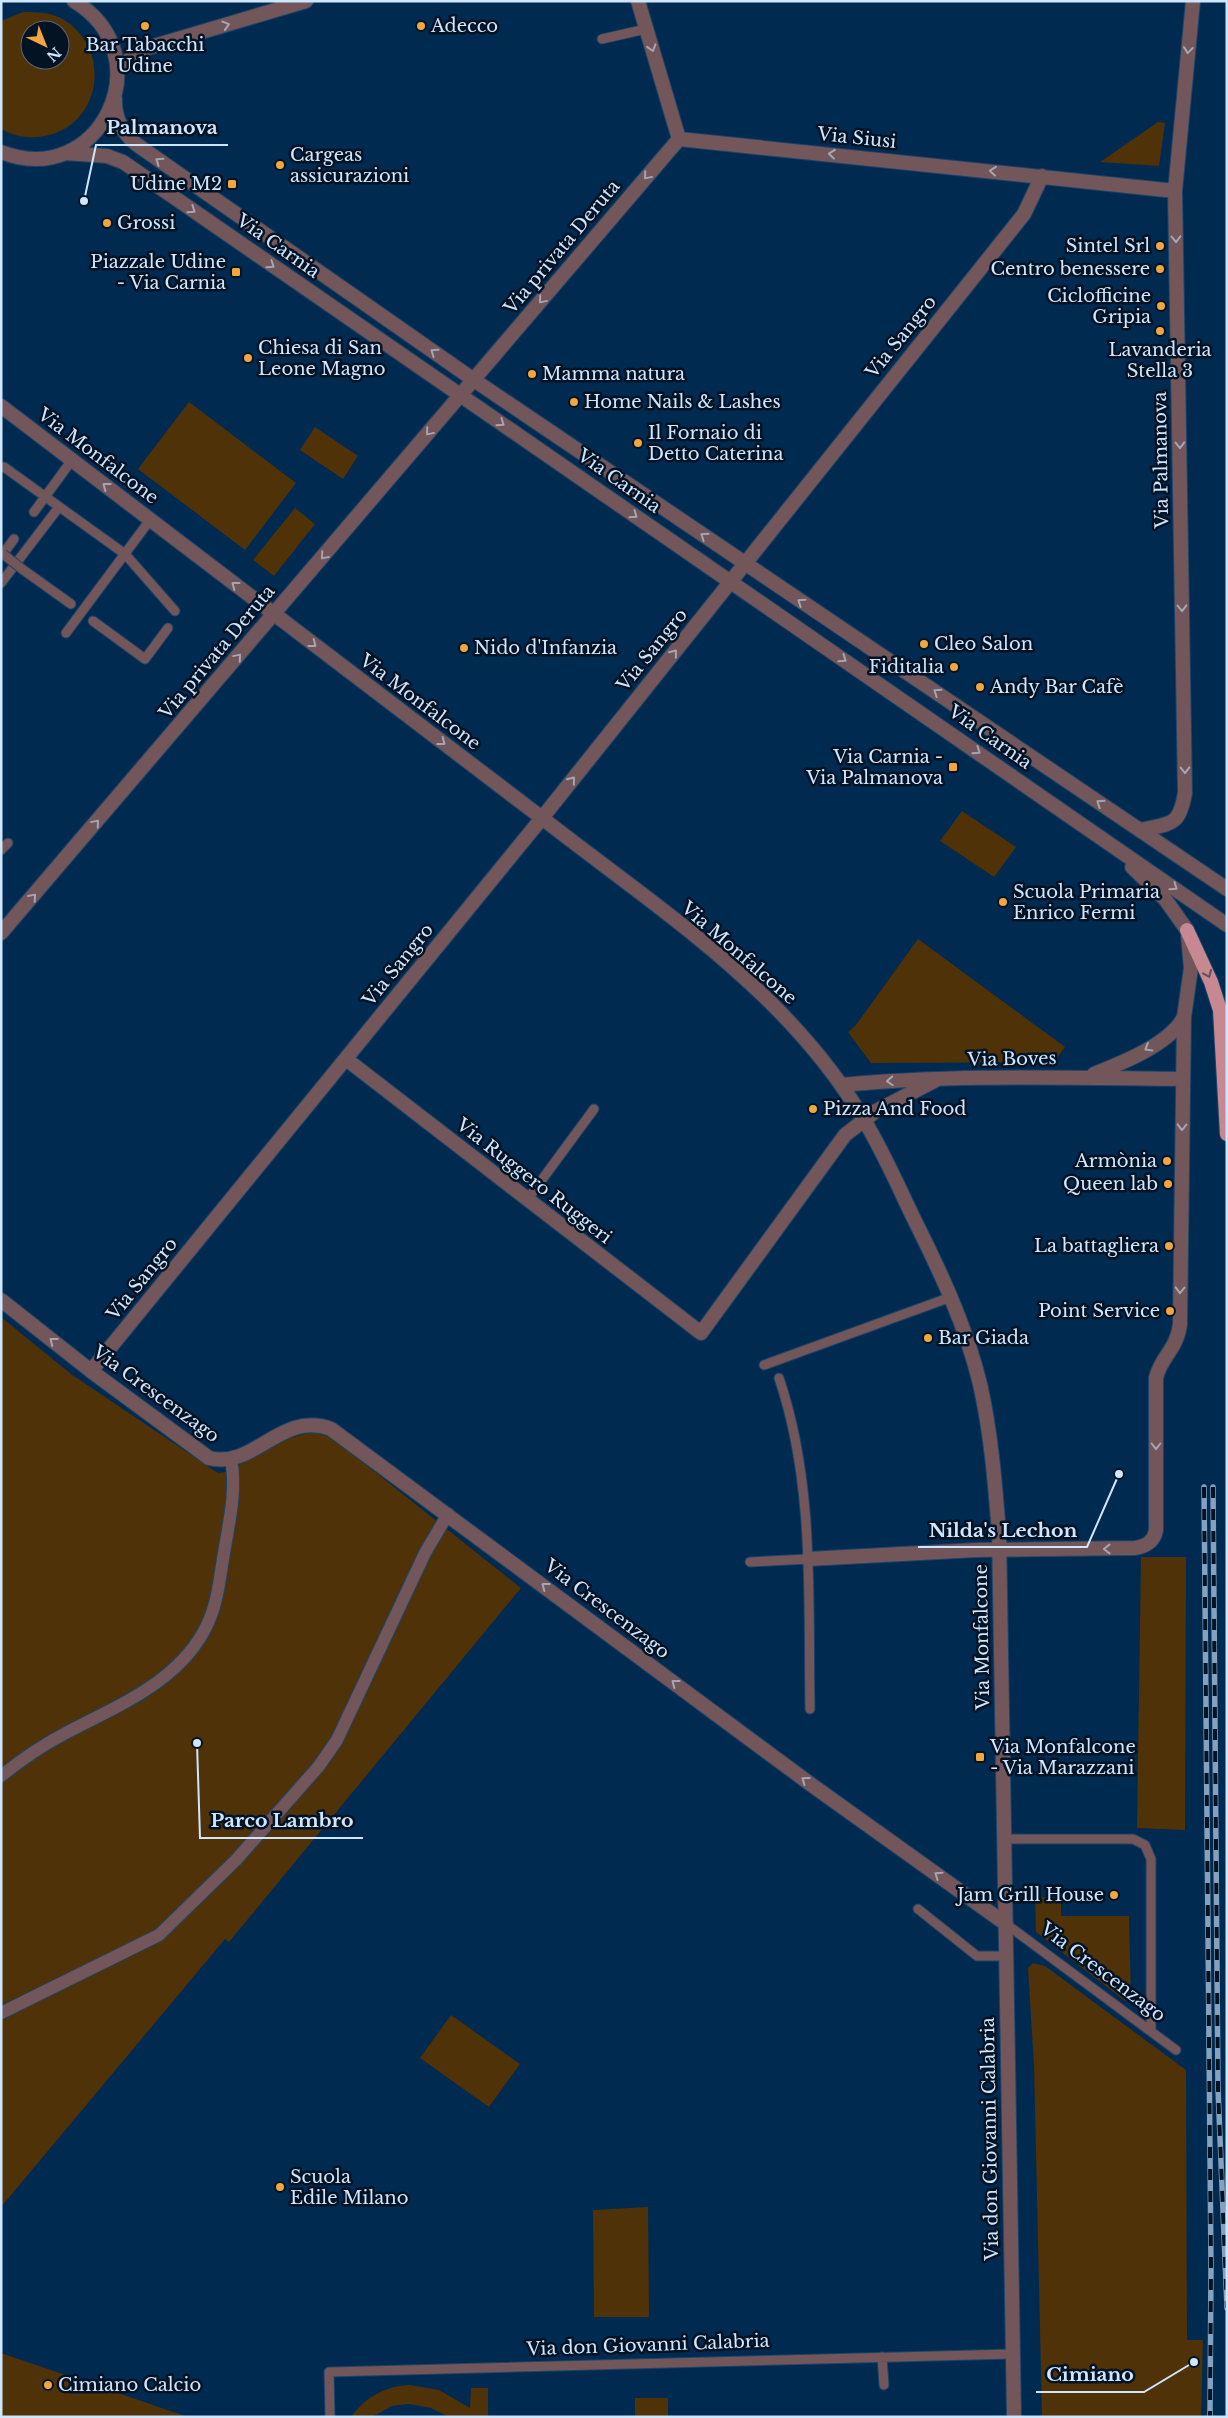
<svg xmlns="http://www.w3.org/2000/svg" width="1228" height="2418" viewBox="0 0 1228 2418" font-family="'Libre Baskerville',serif">
<style>
.green{fill:#503208;fill-rule:evenodd}
.lines{fill:none;stroke-linecap:round;stroke-linejoin:round}
.service-casing{stroke:#1d4468;stroke-width:11}
.pedestrian-casing{stroke:#1d4468;stroke-width:14}
.minor-casing{stroke:#1d4468;stroke-width:16}
.tertiary-casing{stroke:#1d4468;stroke-width:16}
.trunk-casing{stroke:#1d4468;stroke-width:16}
.service{stroke:#725659;stroke-width:9}
.pedestrian{stroke:#725659;stroke-width:12}
.minor{stroke:#725659;stroke-width:14}
.tertiary{stroke:#725659;stroke-width:14}
.trunk{stroke:#c78891;stroke-width:14}
.rail-casing{stroke:#84a2bf;stroke-width:5.5}
.rail{stroke:#031324;stroke-width:4;stroke-dasharray:11;stroke-linecap:butt}
.service-bridge-casing{stroke:#1d4468;stroke-width:11;stroke-linecap:butt}
.service-bridge{stroke:#725659;stroke-width:9}
.oneway{stroke:#a5a5b4}
.oneway2{stroke:#654e5a}
.poi-dot{fill:#f1a640;stroke:#031324;stroke-width:2}
.labels{text-anchor:middle;stroke-width:5;stroke-linejoin:round;paint-order:stroke}
.poi-label{font-size:18px;fill:#cfe6ff;stroke:#031324;text-anchor:start}
.street-label{font-size:18px;fill:#cfe6ff;stroke:#031324}
.leader{fill:none;stroke:#cfe6ff;stroke-width:2}
.callout-dot{fill:#cfe6ff;stroke:#031324;stroke-width:2}
.callout-label{font-size:19px;text-anchor:middle;font-weight:bold;fill:#cfe6ff;stroke:#031324;stroke-width:5;stroke-linejoin:round;paint-order:stroke}
</style>
<rect width="100%" height="100%" fill="#002a50"/>
<path class="green" d="M23,12C37,12 52,12 64,20C112,49 102,125 45,136C30,139 15,137 1,129V21ZM30,30H60V60H30Z
M1158,122L1165,123L1159,166L1100,162Z
M189,402L296,483L245,550L138,469Z
M315,427L358,456L343,479L300,450Z
M295,508L315,524L274,576L253,560Z
M962,811L1016,847L994,877L940,841Z
M918,939L1065,1047L1054,1062L871,1063L848,1032L856,1025Z
M1,1317L71,1374L218,1473L233,1471L261,1445L313,1432L331,1437L521,1588L229,1942L225,1939L1,2207Z
M1141,1557H1186L1185,1830L1137,1828Z
M1035,1897L1061,1898V1916H1129L1131,2000L1125,2001L1036,1932Z
M1033,1963L1045,1966L1186,2070L1187,2340H1203L1201,2417H1042L1034,2065L1028,1968Z
M451,2015L520,2064L489,2107L420,2058Z
M648,2207L649,2317H594L593,2210Z
M1,2353L188,2417H1Z
M410,2385L439,2390L470,2408L471,2388H488V2417H449L431,2408L409,2404L392,2406L372,2417H351C365,2397 386,2386 410,2385Z
M635,2398H668V2417H635Z"/>
<g class="lines">
<g class="service-casing">
<path id="service" d="M602,39L646,29
M4,467L125,554L175,611
M34,512L72,460
M3,554L14,539
M22,569L71,604
M1,583L59,507
M93,621L145,659L168,628
M66,633L150,520
M1,850L8,843
M527,1200L594,1109
M764,1365L951,1297
M779,1378C815,1484 808,1599 810,1709
M750,1562L808,1559
M1004,1839H1133L1145,1845L1151,1859V2031
M918,1909L977,1956H1006
M1006,1924L1176,2050
M882,2357L884,2385
M330,2417L329,2372L1012,2354"/>
</g>
<g class="pedestrian-casing">
<path id="pedestrian" d="M1,1776C21,1760 41,1746 64,1734C118,1705 181,1682 208,1623C218,1601 220,1576 224,1553C229,1523 237,1489 231,1459
M1,2013L159,1935L236,1860L319,1766L337,1740L425,1553L448,1514"/>
</g>
<g class="minor-casing">
<path id="minor" d="M638,1L679,139
M118,70L134,55L144,49L306,1
M679,139L1175,191
M1,406L542,818
M1140,830C1170,823 1179,828 1185,793L1175,191L1193,1
M1,933L679,139
M346,1059L701,1333L845,1135L876,1111L938,1079
M1094,1074C1122,1063 1170,1044 1184,1017
M842,1085C955,1074 1069,1078 1183,1079
M1,1300L91,1371L209,1458C254,1470 281,1410 331,1429L809,1783L1006,1924
M91,1371L542,818L1024,214L1042,176
M808,1559L976,1550L1135,1548C1146,1546 1154,1542 1156,1530V1378C1161,1356 1177,1350 1180,1324L1184,1017L1191,968L1188,936"/>
</g>
<g class="tertiary-casing">
<path id="tertiary" d="M115,98C114,116 122,132 136,144L474,380L1227,889
M1,152C99,191 165,56 74,1
M65,153L107,156L123,162L1227,925
M542,818C620,879 703,935 773,1005C808,1040 839,1078 864,1120C883,1151 898,1186 914,1219C940,1271 966,1326 980,1384C991,1432 995,1483 999,1533L1014,2417
M1132,867L1165,899L1187,930"/>
</g>
<g class="trunk-casing">
<path id="trunk" d="M1187,930L1211,982L1220,1010L1227,1134"/>
</g>
<use href="#service" class="service"/>
<use href="#pedestrian" class="pedestrian"/>
<use href="#minor" class="minor"/>
<use href="#tertiary" class="tertiary"/>
<use href="#trunk" class="trunk"/>
<g class="rail-casing">
<path id="rail" d="M1204,1487L1211,2266L1210,2417
M1213,1487L1218,2089L1227,2308"/>
</g>
<use href="#rail" class="rail"/>
<g class="service-bridge-casing">
<path id="service-bridge" d="M3,554L22,569"/>
</g>
<use href="#service-bridge" class="service-bridge"/>
</g>
<defs><path id="oneway-chevron" d="M-2-3.5L2.5 0L-2 3.5" fill="none" stroke-width="1.6" stroke-linecap="round" stroke-linejoin="round" transform="scale(1.25)"/></defs>
<g class="oneway">
<use href="#oneway-chevron" transform="translate(226 25) rotate(-17)"/>
<use href="#oneway-chevron" transform="translate(652 48) rotate(73)"/>
<use href="#oneway-chevron" transform="translate(1188 50) rotate(96)"/>
<use href="#oneway-chevron" transform="translate(832 154) rotate(-174)"/>
<use href="#oneway-chevron" transform="translate(159 161) rotate(-145)"/>
<use href="#oneway-chevron" transform="translate(993 171) rotate(-174)"/>
<use href="#oneway-chevron" transform="translate(647 176) rotate(130)"/>
<use href="#oneway-chevron" transform="translate(192 210) rotate(35)"/>
<use href="#oneway-chevron" transform="translate(1176 239) rotate(89)"/>
<use href="#oneway-chevron" transform="translate(271 265) rotate(35)"/>
<use href="#oneway-chevron" transform="translate(542 300) rotate(130)"/>
<use href="#oneway-chevron" transform="translate(434 352) rotate(-145)"/>
<use href="#oneway-chevron" transform="translate(501 423) rotate(35)"/>
<use href="#oneway-chevron" transform="translate(429 432) rotate(130)"/>
<use href="#oneway-chevron" transform="translate(1180 445) rotate(89)"/>
<use href="#oneway-chevron" transform="translate(106 486) rotate(-143)"/>
<use href="#oneway-chevron" transform="translate(634 515) rotate(35)"/>
<use href="#oneway-chevron" transform="translate(704 536) rotate(-146)"/>
<use href="#oneway-chevron" transform="translate(324 556) rotate(130)"/>
<use href="#oneway-chevron" transform="translate(235 585) rotate(-143)"/>
<use href="#oneway-chevron" transform="translate(801 602) rotate(-146)"/>
<use href="#oneway-chevron" transform="translate(1182 608) rotate(89)"/>
<use href="#oneway-chevron" transform="translate(313 644) rotate(37)"/>
<use href="#oneway-chevron" transform="translate(674 653) rotate(-51)"/>
<use href="#oneway-chevron" transform="translate(238 657) rotate(-50)"/>
<use href="#oneway-chevron" transform="translate(843 659) rotate(35)"/>
<use href="#oneway-chevron" transform="translate(937 692) rotate(-146)"/>
<use href="#oneway-chevron" transform="translate(442 742) rotate(37)"/>
<use href="#oneway-chevron" transform="translate(977 751) rotate(35)"/>
<use href="#oneway-chevron" transform="translate(1185 770) rotate(89)"/>
<use href="#oneway-chevron" transform="translate(572 780) rotate(-51)"/>
<use href="#oneway-chevron" transform="translate(1100 803) rotate(-146)"/>
<use href="#oneway-chevron" transform="translate(96 823) rotate(-50)"/>
<use href="#oneway-chevron" transform="translate(1174 887) rotate(35)"/>
<use href="#oneway-chevron" transform="translate(33 897) rotate(-49)"/>
<use href="#oneway-chevron" transform="translate(1148 1048) rotate(149)"/>
<use href="#oneway-chevron" transform="translate(890 1081) rotate(177)"/>
<use href="#oneway-chevron" transform="translate(1182 1127) rotate(91)"/>
<use href="#oneway-chevron" transform="translate(1180 1290) rotate(91)"/>
<use href="#oneway-chevron" transform="translate(53 1341) rotate(-142)"/>
<use href="#oneway-chevron" transform="translate(1156 1446) rotate(90)"/>
<use href="#oneway-chevron" transform="translate(1107 1549) rotate(-180)"/>
<use href="#oneway-chevron" transform="translate(545 1586) rotate(-143)"/>
<use href="#oneway-chevron" transform="translate(675 1683) rotate(-143)"/>
<use href="#oneway-chevron" transform="translate(805 1780) rotate(-144)"/>
<use href="#oneway-chevron" transform="translate(938 1875) rotate(-145)"/>
</g>
<use class="oneway2" href="#oneway-chevron" transform="translate(1208 974) rotate(67)"/>
<g class="poi-dot">
<circle cx="145" cy="26" r="5"/>
<circle cx="421" cy="26" r="5"/>
<circle cx="280" cy="165" r="5"/>
<rect x="227" y="179" width="10" height="10" rx="2.5"/>
<circle cx="107" cy="223" r="5"/>
<circle cx="1160" cy="246" r="5"/>
<circle cx="1160" cy="269" r="5"/>
<rect x="231" y="267" width="10" height="10" rx="2.5"/>
<circle cx="1161" cy="306" r="5"/>
<circle cx="1160" cy="331" r="5"/>
<circle cx="248" cy="358" r="5"/>
<circle cx="532" cy="374" r="5"/>
<circle cx="574" cy="402" r="5"/>
<circle cx="638" cy="443" r="5"/>
<circle cx="924" cy="644" r="5"/>
<circle cx="464" cy="648" r="5"/>
<circle cx="954" cy="667" r="5"/>
<circle cx="980" cy="687" r="5"/>
<rect x="948" y="762" width="10" height="10" rx="2.5"/>
<circle cx="1003" cy="902" r="5"/>
<circle cx="813" cy="1109" r="5"/>
<circle cx="1167" cy="1161" r="5"/>
<circle cx="1168" cy="1184" r="5"/>
<circle cx="1169" cy="1246" r="5"/>
<circle cx="1170" cy="1311" r="5"/>
<circle cx="928" cy="1338" r="5"/>
<rect x="975" y="1752" width="10" height="10" rx="2.5"/>
<circle cx="1114" cy="1895" r="5"/>
<circle cx="280" cy="2187" r="5"/>
<circle cx="48" cy="2385" r="5"/>
</g>
<g class="labels">
<g class="poi-label">
<text x="431" y="32">Adecco</text>
<text x="145" y="51" text-anchor="middle">Bar Tabacchi<tspan x="145" dy="21">Udine</tspan></text>
<text x="290" y="161">Cargeas<tspan x="290" dy="21">assicurazioni</tspan></text>
<text x="222" y="190" text-anchor="end">Udine M2</text>
<text x="117" y="229">Grossi</text>
<text x="1150" y="252" text-anchor="end">Sintel Srl</text>
<text x="226" y="268" text-anchor="end">Piazzale Udine<tspan x="226" dy="21">- Via Carnia</tspan></text>
<text x="1150" y="275" text-anchor="end">Centro benessere</text>
<text x="1151" y="302" text-anchor="end">Ciclofficine<tspan x="1151" dy="21">Gripia</tspan></text>
<text x="258" y="354">Chiesa di San<tspan x="258" dy="21">Leone Magno</tspan></text>
<text x="1160" y="356" text-anchor="middle">Lavanderia<tspan x="1160" dy="21">Stella 3</tspan></text>
<text x="542" y="380">Mamma natura</text>
<text x="584" y="408">Home Nails &amp; Lashes</text>
<text x="648" y="439">Il Fornaio di<tspan x="648" dy="21">Detto Caterina</tspan></text>
<text x="934" y="650">Cleo Salon</text>
<text x="474" y="654">Nido d'Infanzia</text>
<text x="944" y="673" text-anchor="end">Fiditalia</text>
<text x="990" y="693">Andy Bar Cafè</text>
<text x="943" y="763" text-anchor="end">Via Carnia -<tspan x="943" dy="21">Via Palmanova</tspan></text>
<text x="1013" y="898">Scuola Primaria<tspan x="1013" dy="21">Enrico Fermi</tspan></text>
<text x="823" y="1115">Pizza And Food</text>
<text x="1157" y="1167" text-anchor="end">Armònia</text>
<text x="1158" y="1190" text-anchor="end">Queen lab</text>
<text x="1159" y="1252" text-anchor="end">La battagliera</text>
<text x="1160" y="1317" text-anchor="end">Point Service</text>
<text x="938" y="1344">Bar Giada</text>
<text x="990" y="1753">Via Monfalcone<tspan x="990" dy="21">- Via Marazzani</tspan></text>
<text x="1104" y="1901" text-anchor="end">Jam Grill House</text>
<text x="290" y="2183">Scuola<tspan x="290" dy="21">Edile Milano</tspan></text>
<text x="58" y="2391">Cimiano Calcio</text>
</g>
<g class="street-label">
<text transform="translate(857 138) rotate(6)" y="6">Via Siusi</text>
<text transform="translate(278 246) rotate(35)" y="6">Via Carnia</text>
<text transform="translate(562 247) rotate(-50)" y="6">Via privata Deruta</text>
<text transform="translate(901 337) rotate(-51)" y="6">Via Sangro</text>
<text transform="translate(98 456) rotate(37)" y="6">Via Monfalcone</text>
<text transform="translate(1161 460) rotate(-91)" y="6">Via Palmanova</text>
<text transform="translate(619 481) rotate(35)" y="6">Via Carnia</text>
<text transform="translate(652 650) rotate(-51)" y="6">Via Sangro</text>
<text transform="translate(217 652) rotate(-50)" y="6">Via privata Deruta</text>
<text transform="translate(420 702) rotate(37)" y="6">Via Monfalcone</text>
<text transform="translate(990 737) rotate(35)" y="6">Via Carnia</text>
<text transform="translate(739 953) rotate(41)" y="6">Via Monfalcone</text>
<text transform="translate(398 965) rotate(-51)" y="6">Via Sangro</text>
<text transform="translate(1012 1059) rotate(-1)" y="6">Via Boves</text>
<text transform="translate(534 1181) rotate(38)" y="6">Via Ruggero Ruggeri</text>
<text transform="translate(142 1279) rotate(-51)" y="6">Via Sangro</text>
<text transform="translate(156 1394) rotate(36)" y="6">Via Crescenzago</text>
<text transform="translate(607 1609) rotate(37)" y="6">Via Crescenzago</text>
<text transform="translate(982 1637) rotate(-91)" y="6">Via Monfalcone</text>
<text transform="translate(1103 1972) rotate(37)" y="6">Via Crescenzago</text>
<text transform="translate(990 2139) rotate(-91)" y="6">Via don Giovanni Calabria</text>
<text transform="translate(648 2345) rotate(-2)" y="6">Via don Giovanni Calabria</text>
</g>
</g>
<path class="leader" d="M84 201L96 145H228M1119 1474L1087 1547H918M197 1743L200 1838H363M1194 2362L1144 2392H1036"/>
<g class="callout-dot">
<circle cx="84" cy="201" r="5"/>
<circle cx="1119" cy="1474" r="5"/>
<circle cx="197" cy="1743" r="5"/>
<circle cx="1194" cy="2362" r="5"/>
</g>
<g class="callout-label">
<text x="162" y="134">Palmanova</text>
<text x="1003" y="1537">Nilda's Lechon</text>
<text x="282" y="1827">Parco Lambro</text>
<text x="1090" y="2381">Cimiano</text>
</g>
<rect width="1228" height="2418" fill="none" stroke="#cfe6ff" stroke-width="5"/>
<g transform="translate(45 45) rotate(137)"><circle r="24" fill="#031324" stroke="#55677c"/>
<path d="M0-4L9 19L0 12L-9 19Z" fill="#f1a640"/>
<text y="-8" font-size="14" font-weight="bold" text-anchor="middle" fill="#cfe6ff">N</text>
</g>
</svg>
